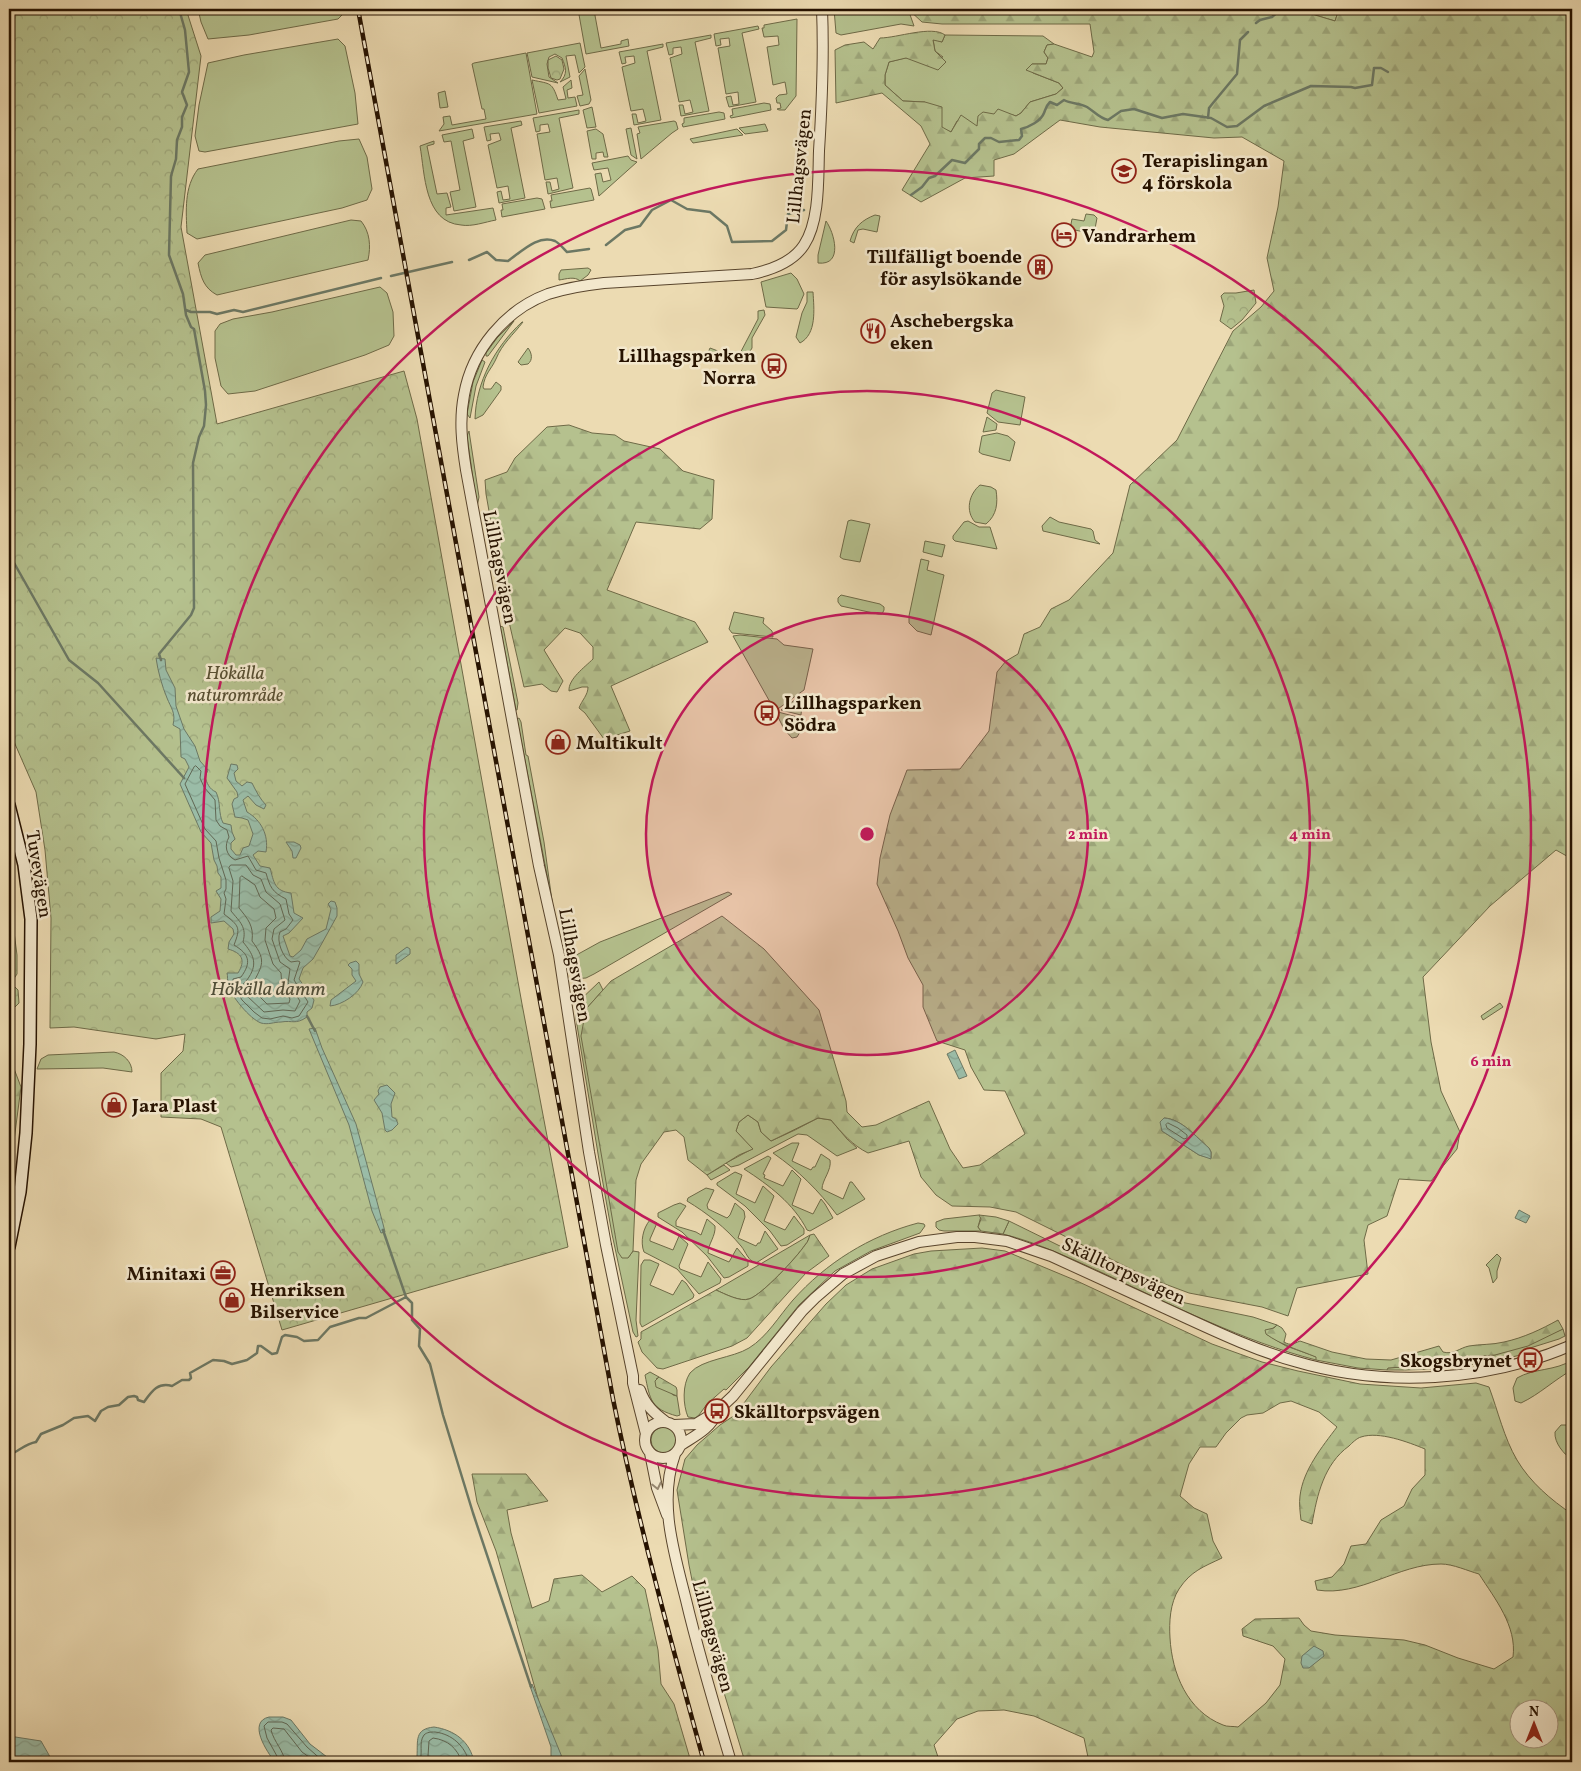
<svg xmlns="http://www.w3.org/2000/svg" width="1581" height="1771" viewBox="0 0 1581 1771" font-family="Vollkorn,serif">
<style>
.grass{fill:#b5c18e;stroke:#6e6a47}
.forest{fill:url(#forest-firs);stroke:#6e6a47;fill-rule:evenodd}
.park{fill:url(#park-crowns);stroke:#6e6a47}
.water{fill:url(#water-waves);stroke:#6c7864}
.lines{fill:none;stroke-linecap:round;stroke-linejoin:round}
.shore{stroke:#606754;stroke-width:1}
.stream{stroke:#6c7864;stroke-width:2.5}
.tertiary-casing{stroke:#58442c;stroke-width:12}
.secondary-casing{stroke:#261200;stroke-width:14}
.tertiary{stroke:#f3e8cd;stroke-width:10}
.secondary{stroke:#f3e8cd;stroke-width:11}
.rail-casing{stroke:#261200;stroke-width:4.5}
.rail{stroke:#f3e8cd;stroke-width:2.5;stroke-dasharray:8;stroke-linecap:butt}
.oneway{stroke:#978871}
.ring{fill:none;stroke:#c2185b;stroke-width:2.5}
.labels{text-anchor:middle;stroke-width:5;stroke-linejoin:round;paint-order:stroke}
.poi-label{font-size:19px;font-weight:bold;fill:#261200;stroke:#f3e8cd;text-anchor:start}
.street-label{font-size:19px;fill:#261200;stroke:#f3e8cd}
.park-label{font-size:19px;font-style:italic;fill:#584f32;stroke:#f3e8cd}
.water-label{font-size:20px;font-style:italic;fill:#4f4e3a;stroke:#f3e8cd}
.centre{fill:#c2185b;stroke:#f3e8cd;stroke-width:2.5}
.ring-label{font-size:15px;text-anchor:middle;font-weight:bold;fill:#c2185b;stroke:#f3e8cd;stroke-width:5;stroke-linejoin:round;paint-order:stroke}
</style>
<defs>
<pattern id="forest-firs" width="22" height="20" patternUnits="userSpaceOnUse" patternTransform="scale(1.25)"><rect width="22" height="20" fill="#b5c18e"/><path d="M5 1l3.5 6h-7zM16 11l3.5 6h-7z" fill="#9ca579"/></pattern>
<pattern id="park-crowns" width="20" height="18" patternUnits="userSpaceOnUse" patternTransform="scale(1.25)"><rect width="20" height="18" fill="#b5c18e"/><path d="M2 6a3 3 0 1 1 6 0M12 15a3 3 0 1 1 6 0" fill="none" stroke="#9ca579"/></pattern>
<pattern id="water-waves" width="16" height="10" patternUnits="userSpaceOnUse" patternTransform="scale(1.25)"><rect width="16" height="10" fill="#9abca7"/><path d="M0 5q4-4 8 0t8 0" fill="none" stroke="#85a18e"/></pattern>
</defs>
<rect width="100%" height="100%" fill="#ecdbb2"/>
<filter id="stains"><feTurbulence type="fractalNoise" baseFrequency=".004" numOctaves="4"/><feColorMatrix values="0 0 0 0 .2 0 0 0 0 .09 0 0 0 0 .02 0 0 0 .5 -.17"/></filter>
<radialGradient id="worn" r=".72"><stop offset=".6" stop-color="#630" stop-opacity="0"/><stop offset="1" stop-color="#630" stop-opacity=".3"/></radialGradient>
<path class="grass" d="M198,9H345L346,11L338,19L249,35L208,39L201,22Z
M578,9L594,10L601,48L621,44V41L628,39L629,46L586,54Z
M834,9H908L914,26L901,24L841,35L836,33Z
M1295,9H1339L1335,21Z
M797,19L796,96L785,110H779L777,109L781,108L780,103H777L776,98L779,95L787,94L785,82L773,85L767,47L779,45L778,36L764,37L762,28H764V25Z
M758,26L759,29L742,33L756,102L729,107L726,97L731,96L733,105L739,104L738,92L726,94L718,48L730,46L729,38L720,39L721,45L716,46L714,34Z
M711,35V38L695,42L709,111L681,116L679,105H683L685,114L693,112L690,100L679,102L670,58L682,54L681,47L673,48V54L669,55L666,43Z
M945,35L1043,36L1054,44L1047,45L1044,52L1048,58L1046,64H1032L1033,73L1059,83L1063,88L1056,94L1030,102L1021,113L1016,116C998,110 991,116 977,126L957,121L951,132L942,128L925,102L903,101L885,85V75L889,62L905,58L943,57L935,51L933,39L942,42Z
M338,39L345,46L355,93L358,124L205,152L199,151L195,136L199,105L208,63L244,55Z
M580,43L585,67L579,73L575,55L566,56L570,77L560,82C568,74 566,68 562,58L555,54L549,57L547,64L549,77L558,83L532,77L527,53Z
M663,44V47L647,51L661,120L634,125L632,114H636L638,123L646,121L643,109L631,111L622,67L635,63L634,56L625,57L626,63L622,64L619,52Z
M526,53L537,114L439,131L444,124L443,117L450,116L452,125L486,119L484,109H482L472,64L474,63Z
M585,69L591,100L589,104L580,106L577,96L583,95L579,76Z
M532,80C551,84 552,82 558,100L566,99L563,87L571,80L572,88L567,90L568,98L575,97L577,106L539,113Z
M445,91L448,107L440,108L438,93Z
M764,103L770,104L771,110L731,118L730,116L733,115L732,109Z
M592,107L596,127L587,128L583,110Z
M579,110V114L559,118L573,188L548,194L546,182H550L552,191L559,189L557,178L545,180L537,134L550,132L548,124L540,125V131L536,132L533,118Z
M719,112L724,113L725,119L683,127L682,124L684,123V118Z
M521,121L522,125L511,128L525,198L499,203L497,192L501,191L503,200L510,199L508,186L497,188L488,145L501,140L499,133L490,134L491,140L487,141L484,127Z
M674,121L676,122L678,129L672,133L641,159L637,134L640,133L638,127Z
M765,124L768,131L745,134L739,128Z
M631,128L637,159L631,155L626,129Z
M472,129L474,138L463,141L476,207L454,211L450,192L460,190L451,141L444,142L442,135Z
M596,129L603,134L608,157H604L603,152L596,153V159H592L587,131Z
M737,129L743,135L693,143L690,139Z
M359,139L367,157L372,189L367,200L342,208L197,239L187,233C186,211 184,187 198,169L339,141Z
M434,141V144L427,146L437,194L447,193L451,207L446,208V215L493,208L496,220C485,222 472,227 461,225C424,222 425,174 420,146Z
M628,156L631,160L637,162L599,196L595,174L601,173L603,182L611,180L608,168L594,170L592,163Z
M590,188L591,189L594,200L551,208L550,201H552L551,195Z
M537,198L542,199L545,209L502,217L501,210H503L502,204Z
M1086,214L1094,215L1097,218L1094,234L1070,229L1072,219L1084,221Z
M875,215L880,216L877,232L863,229L858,230L854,243L850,241C854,227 862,220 875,215Z
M351,220L361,221C370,232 371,246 368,260L217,295C204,288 201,278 198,263L205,255Z
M826,221C834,232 844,266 818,263V255Z
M588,268L591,270L588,275L580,281C575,276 566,279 559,280V274L561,270Z
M791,273L797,279L804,294L798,308L797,309L766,307L761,282Z
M380,287L387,293L393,312L394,336L389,345L365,355L255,391L228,394L221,386L215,358V331L220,324L233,319L272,312Z
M807,292H813C814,309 817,334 800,343L796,337L802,313L807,302Z
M764,310L765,315L752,338V348L743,363L736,361L758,319V311Z
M514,321L488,356H486V353L497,338Z
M522,322H523C513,335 502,344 496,359C491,370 485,373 483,387L484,389H491L496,382L501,386V390L483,415L475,419C476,382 495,347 522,322Z
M528,348C532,353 533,360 528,364L521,365L518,362Z
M710,348L718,351L712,360H705Z
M482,360L485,362L476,386L470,418L467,414L473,382Z
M996,390L1025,397L1020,425L998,422L987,413L992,393Z
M987,417L997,424L996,430L983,432Z
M469,431L479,497L477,507L467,436Z
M997,433L1008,436L1015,442L1010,461L982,454L979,452L982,436Z
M980,485L991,487L996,490C998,503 997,515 986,524L975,522C965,511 969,494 980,485Z
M1050,517L1059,522L1091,529L1093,531L1095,540L1100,544L1043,531L1042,526Z
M851,520L870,524L860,562L843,559L840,557L848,521Z
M968,521L979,527H990L997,549L955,541L953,539V536L964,522Z
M925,541L945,545L942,557L923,552Z
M921,559L929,561L927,570L944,575L931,635L917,631L909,623V616Z
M841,595L880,604L884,607V610L882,614H878L841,606L838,602V598Z
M734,612L764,618L763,623L772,631L773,637L732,633L729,629Z
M500,626L503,627L518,703L517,710H516Z
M740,635L777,639L784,645L813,649L804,690L775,711L733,636Z
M803,694L801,715L781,710Z
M778,712L801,718L800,732L797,737L792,738L784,729L776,713Z
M519,718L521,722L526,755L528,756L544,842L552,901L517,719Z
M728,892L732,894L594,974L586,978L572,979L571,958L600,942Z
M599,982L603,990L586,1009L628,1258L633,1251L639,1252L636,1320L638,1336L636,1337L633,1332L612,1234L601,1172L576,1019V1004Z
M1500,1003L1503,1007L1483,1020L1481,1016Z
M114,1052C124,1054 132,1062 132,1072L103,1068L37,1069L41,1059L48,1055Z
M748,1115L758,1122L761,1132L771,1141L795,1130L818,1118L831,1120L847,1139L857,1148L837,1156L807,1135L798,1134L739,1165L731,1167L726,1163L752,1149L736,1131L739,1122Z
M792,1143H799L792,1161L811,1170L813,1167H815L821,1154L830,1160C832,1170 822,1180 822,1189L843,1199L850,1182H852L865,1199L837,1215C818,1190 799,1171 773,1153Z
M768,1156L771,1158L763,1174L765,1175L764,1178L783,1186L792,1170L801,1179L792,1205L813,1214L821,1199L825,1204L833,1218L810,1231L807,1230C794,1204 769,1185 744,1169Z
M724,1165L730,1170L711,1180L707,1175Z
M735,1172L742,1175L736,1194L755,1203L763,1186L774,1196L764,1221L785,1230L794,1216L804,1229V1234L787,1245L781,1246L770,1231L745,1206L717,1185V1183Z
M706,1188L714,1190L707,1205L708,1209L727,1218L730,1215L735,1203L744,1211L745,1217L738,1238L756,1246L758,1243H760L765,1231L778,1249L756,1263C748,1261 746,1252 741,1246C726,1228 707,1213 687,1201L688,1198Z
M680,1203L686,1206L676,1221V1226L696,1232L701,1235L707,1219L715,1226C716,1236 708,1244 708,1253L729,1262L737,1248L748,1261V1266L729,1277L724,1278L707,1256L682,1232L658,1217V1213L674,1205Z
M979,1215L981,1216L978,1227L981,1231H944L939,1230L936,1227V1222L944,1219Z
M650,1220L657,1223L650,1239V1241L673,1250L679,1236L688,1244L679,1266L680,1269L701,1277L708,1262L721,1279L720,1283L699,1294L677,1269L644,1252C640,1242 643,1228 650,1220Z
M1009,1221L1125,1278L1176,1301L1253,1317L1277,1325L1266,1334L1286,1346L1317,1357L1316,1360C1243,1341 1174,1306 1105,1274C1072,1259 1039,1243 1003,1234Z
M918,1223L924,1224L925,1226L920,1233L871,1251L835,1271L799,1305L749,1367L726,1390L724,1389L707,1404L699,1415L695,1418L688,1417C683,1405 682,1385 690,1373C702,1359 733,1358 749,1348C767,1337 779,1316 793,1300C826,1263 869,1236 918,1223Z
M810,1235C809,1238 808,1242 805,1245C797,1257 762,1295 749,1299C740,1302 725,1294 716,1290Z
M1497,1254L1501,1258L1497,1271V1278L1493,1283L1489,1268L1486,1265Z
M644,1260H650L659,1264L650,1285L673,1295L682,1280L686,1283L694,1295L693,1298L642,1327L640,1323L641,1265Z
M1563,1329L1565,1336L1559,1339L1527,1349L1525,1354C1480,1365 1434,1371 1387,1370V1368L1450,1364L1472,1357L1495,1355Z
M1572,1360V1370C1554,1380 1540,1394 1521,1403L1515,1401L1513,1388L1517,1378C1534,1368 1556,1371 1572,1360Z
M650,1372L659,1377L656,1379L673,1395L677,1396L680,1415L677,1416C651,1409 650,1400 645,1375Z
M1561,1425H1568L1572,1427V1460C1564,1454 1554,1443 1555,1432Z
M651 1440a13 13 0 1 1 26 0a13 13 0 1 1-26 0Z"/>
<path class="forest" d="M908,9H1295L1335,21L1339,9H1572V859L1556,850L1490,906L1423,977L1431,1042L1441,1091L1460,1132L1457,1149L1431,1181L1399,1179L1387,1216L1368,1225L1364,1240L1368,1274L1297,1288L1288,1316L1262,1307L1189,1293L1149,1278L1016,1212L990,1207L952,1206L936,1195L921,1177L909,1141L868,1153C852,1145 842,1133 831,1120L818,1118L771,1141L761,1132L758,1122L748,1115L739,1122L736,1131L753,1149L739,1155L707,1175L688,1160L684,1137L676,1130L664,1132L641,1164L636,1180L633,1251L628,1258H622L618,1252L581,1036L586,1009L611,981L722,916L764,949L819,1010L846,1101L847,1112L862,1127L876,1125L929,1101L950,1149L963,1168L980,1165L1025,1134L1005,1091L984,1090L971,1067L965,1050L937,1041L923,1007V985L908,958L898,931L877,884L880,858L890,815L907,770L960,769L989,731L997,672L1006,661L1018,654L1024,634L1040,627L1051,609L1069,600L1113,553L1130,485L1177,440L1233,331L1261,307L1274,291L1267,258L1278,207L1284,161L1242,137L1214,138L1100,127L1060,120L1014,154L994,160V176L965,178L921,202L902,190L930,144L921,126L882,93L836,103L835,50L845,45L864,42L873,49L880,38C897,38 932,25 945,35L942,42L933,40L935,51L946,62L938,70L906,58L889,62L885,75V85L903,101L925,102L942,107V127L951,132L961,115L977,126L978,116L983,112L994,114L998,109L1016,116L1021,113L1030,102L1056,94L1063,88L1059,83L1026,70L1032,64H1046L1048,58L1044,52L1047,45L1054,44L1092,57L1094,52L1090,24H942L922,22ZM1164,1118C1182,1119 1196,1137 1209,1148L1211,1152V1158L1199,1155L1162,1131Z
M569,425L592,433L615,435L624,441L660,449L683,471L714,480L712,519L700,529L636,522L607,590L695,622L708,642L611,686L630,731L604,739L585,713L579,708C582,700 588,695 588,687H582L569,691C568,679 585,667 593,659V647L580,633L565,628L544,650L563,681L557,692L551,691L542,684L524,687L507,613L486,494L485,480L507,472L515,458L547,427Z
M9,893L17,955V974L11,983L18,990L19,1003L11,1011L9,991Z
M9,1044L13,1047V1066L21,1087L9,1179Z
M979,1215L996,1217L1009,1221L1003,1234L981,1231L978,1227L981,1219Z
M814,1234L829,1256L806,1273L747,1338L732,1346L663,1369L657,1368L642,1352L638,1342L641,1339V1332L716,1290C725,1294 740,1302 749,1299C762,1295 797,1257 805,1245C808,1242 809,1238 810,1235Z
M982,1248L1005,1251L1077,1281L1212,1344L1262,1362L1298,1371L1360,1384L1421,1388L1476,1383L1489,1387C1498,1411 1504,1438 1517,1460C1530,1482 1551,1500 1572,1514V1762H1089L1084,1738L1034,1716L1004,1710L978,1711L957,1719L934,1745L939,1760L937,1762H745L712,1653L695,1595L689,1565L677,1490L685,1459L697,1445L720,1425L735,1415L771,1367L826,1304L846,1285L872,1269L914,1254L931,1251ZM1291,1401L1319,1412L1337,1427C1322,1447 1303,1470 1300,1496C1299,1503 1300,1512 1301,1520L1312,1524C1317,1495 1324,1464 1349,1446C1352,1443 1357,1438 1361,1437C1379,1431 1408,1442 1425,1449V1475L1412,1489L1404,1506L1381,1520L1366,1544L1351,1546L1344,1564L1332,1577L1315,1581L1317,1590C1360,1597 1398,1564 1441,1564C1453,1564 1468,1571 1479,1574C1495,1599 1517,1626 1513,1657L1494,1669L1458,1658L1425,1645L1404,1640L1335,1635L1311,1631L1304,1625L1299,1618L1255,1619L1242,1629L1243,1636L1273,1646L1285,1659L1280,1685L1266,1703L1238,1727C1233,1726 1227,1727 1223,1725C1187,1711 1172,1673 1170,1638C1169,1622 1170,1603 1179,1589C1191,1571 1203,1567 1222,1558L1213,1541L1207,1514L1194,1508L1180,1496L1189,1464L1200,1447H1216L1226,1433L1241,1418L1247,1415L1263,1413L1280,1403ZM1518,1708H1548V1738H1518Z
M1558,1320L1563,1329L1528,1346L1495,1355L1472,1357L1450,1364L1388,1368L1387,1370L1358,1368L1316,1360V1357C1299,1350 1281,1345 1266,1334L1265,1330L1274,1328L1277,1325L1282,1328L1286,1334L1284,1342C1291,1346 1293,1344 1300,1341L1332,1352L1366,1359L1391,1360L1439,1346L1443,1352C1454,1355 1459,1348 1469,1346C1480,1344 1492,1345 1504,1342C1523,1338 1542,1329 1558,1320Z
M659,1377L676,1387L677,1390V1396L656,1387L655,1381Z
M472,1474H526L548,1501L507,1510L511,1533L532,1608L549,1601L554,1579L582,1575L602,1592L632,1576L645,1589L658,1650L661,1684L674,1704L691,1762H556L496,1551L477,1502Z"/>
<path class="park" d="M9,9H186L201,56L181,227L217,424L404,371L417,419L522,1004L568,1247L282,1330L221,1127L201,1119L161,1117V1073L183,1051L185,1034L156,1039L74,1027L50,1028L51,918L45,850L36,792L15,744L9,723Z
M556,56L562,60L564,69L560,79L557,80L551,78L548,68V60Z
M1254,290L1256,303L1242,320L1231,329L1220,321L1224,306L1221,296L1224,293H1236Z"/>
<path class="water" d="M156,658L165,659L166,670L175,688L176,706L184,729L195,746L200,761L208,770L205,777C207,783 209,789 216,792C221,802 218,813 223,823L231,825L232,832L235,839L231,843V849L236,855H240L243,848L249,846L253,834L248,820L242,818L235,817L232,804L234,799L238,797L237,792L227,778L231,764L237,765L238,769L234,773L236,781L242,786L247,782L252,783C256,791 260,799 266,805L264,809L256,805L248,796L243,800L247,812C261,820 269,835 266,852L258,851L253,855L260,866L270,868C274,882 274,891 291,893L294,913L303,918L289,933L283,936L290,956L293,957L301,950L307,939L326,929L331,909L328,904L331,901L335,902L337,908V916L321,945L313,959L303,968L299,979L314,1000L312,1008L307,1012V1017C295,1025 293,1020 281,1022C274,1022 268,1025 261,1023C250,1019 231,996 228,985C227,981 228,976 227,973H238C246,960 242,953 228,949L229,942L234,934L233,929L224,921L211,923V917L220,911L221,899L216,891L221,888V877L218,873L217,866L214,860L211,843L201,832L180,784L189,767L185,759L181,757L180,729L173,725C176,713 171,708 167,698C162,686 158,672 156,658Z
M286,842H294L300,845L301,848L296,858H293L292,851Z
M407,947L410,949V954L396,964V955Z
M356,961L359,964V974L363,982C359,994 342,1005 330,1006L331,1000L356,981L352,975V969L348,965L350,963Z
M315,1028L322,1048L356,1124L383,1224L385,1232L381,1233L372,1211L349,1125L309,1029Z
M955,1050L967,1076L959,1079L947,1054Z
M387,1085L395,1093L391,1104L392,1117L396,1119L398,1124L392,1130L387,1132L385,1130L382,1113L374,1100L379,1094L378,1091L380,1087Z
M1164,1118C1182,1119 1196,1137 1209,1148L1211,1152V1159L1199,1155L1162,1131L1160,1122Z
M1519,1210L1530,1216L1526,1223L1515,1218Z
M1314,1646L1323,1651L1324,1656L1309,1668H1303L1301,1663L1302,1656Z
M532,1684L564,1762H558L551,1756V1747L530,1686Z
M269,1717H283L291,1720L310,1744L327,1757L330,1762H275C267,1752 247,1722 269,1717Z
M434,1727C454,1730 470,1741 474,1762H411L417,1756C418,1741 414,1729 434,1727Z
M9,1736L41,1741L53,1762H9Z
M379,1757L401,1762H369L373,1758Z"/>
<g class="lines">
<path class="shore" d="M196,766L201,771L200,778L204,787L215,800L216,820L220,826L227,830L229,837C224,846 226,855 235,860L248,856L256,870L266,873C270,887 272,892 286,899L289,914L293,920L286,929L280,932C276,941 283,958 291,962L298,961L300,962L294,980L308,1002L299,1016L292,1018L283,1016L270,1019L262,1018L254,1012L242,1000L233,984V979L241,977C252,962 249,954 234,945C241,927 239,926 224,914L226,899L224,893L226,889V880L219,858L216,841L205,829L185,784L194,767Z
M231,865H246L253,875L261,879L266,892L280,904L285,920L274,929L272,939L280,962L290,969L288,983L300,1001L295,1011L283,1010L264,1012L247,996L242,986C243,983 247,981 249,977C258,963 253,954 243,942C247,927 240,922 231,911L233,881L229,868Z
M242,876L255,885L260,897L274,909L276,918L266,928L265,940L273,964L281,973L282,987L290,999L289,1003L267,1004L251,988C260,967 269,963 252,941C254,926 248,919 239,908L240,878Z
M1168,1123L1178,1128L1187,1135V1138L1184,1139L1167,1128L1166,1125Z
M279,1762L278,1758L267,1738L264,1726L268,1722H282L287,1724L307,1747L324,1762
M285,1762C284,1751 274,1742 271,1730L273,1728L284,1729L302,1752L316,1762
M419,1762C424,1754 418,1743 424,1735C427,1732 431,1732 435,1732C452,1734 465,1746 469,1762
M426,1762L428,1756L429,1741L433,1738C448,1740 457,1748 462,1762"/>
<path class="stream" d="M1256,23L1260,20L1272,17L1281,9
M1208,118L1209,108L1213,103L1237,74L1240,40L1248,32
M911,195L922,187L929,178L935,176L952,160L965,163L979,149V144L985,138H991L999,142L1019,140L1022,136L1021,129C1029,127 1041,121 1044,113C1046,108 1046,106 1050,102L1057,105L1064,100C1071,104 1080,103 1087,107C1095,112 1099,118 1108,120L1121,111L1134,109L1162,118L1183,114L1211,118L1227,127L1237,126L1264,106L1311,86L1351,87L1355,88L1372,85L1374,68H1381L1388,72
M606,245L625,230L640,226L652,210L671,200L687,209L710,212L727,226L732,242L772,241L786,230L788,214L804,210
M469,260L487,252L496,260L508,261C521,252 538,234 555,241C559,243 564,249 567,252L589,249
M391,276L452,262
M186,310L191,312H210L217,314L234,310L243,312L381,278
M9,554L69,660L98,683L184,778
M161,660L159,654L191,615L194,608L193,463L199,437L204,426L206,405L205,391L194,329L191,327L186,315L183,294L169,255L171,176L176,159L177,140L182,127V117L187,105L182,92L189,72L185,30L179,9
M307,1016L315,1031
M383,1230L406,1297L412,1303V1320L420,1329L419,1346L430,1364L443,1415L473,1513L531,1687
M9,1455C19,1451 25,1444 36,1442L41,1434L63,1425L74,1418L88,1416L95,1421L101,1411L108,1407L119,1405L128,1397L134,1396L137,1397L138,1400L144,1402C152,1391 158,1382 172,1386L182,1380H189L191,1378L190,1373L213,1360L224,1361L232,1364L247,1360L257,1353L258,1346H261L272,1354L277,1353L282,1337L285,1335L297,1337L304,1341L318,1340L330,1327L359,1318H366L406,1297"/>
<g class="tertiary-casing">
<path id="tertiary" d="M640,1390C645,1405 654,1413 666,1422
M645 1440a18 18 0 1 1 36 0a18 18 0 1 1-36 0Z
M674,1425L696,1424L717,1411L733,1396L802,1311L815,1298L843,1274L876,1256L919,1242L957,1237H975L1007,1241L1051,1256C1095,1276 1138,1296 1182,1316C1219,1333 1255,1350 1294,1361C1384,1388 1487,1382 1572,1345
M646,1434L633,1383V1376L606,1245L589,1152L559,955L539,866L466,470C462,445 459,420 464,395C472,350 505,310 548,294C567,288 585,285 604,283L752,274C771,270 793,262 804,245C820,221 818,178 819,151C822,103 824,56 822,9
M681,1445C693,1437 712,1428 716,1413
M650,1453L657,1488L667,1515
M675,1454C658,1502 674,1552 686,1600C699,1655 715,1708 731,1762"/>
</g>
<g class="secondary-casing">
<path id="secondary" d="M9,805L24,865L31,919L30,1044L26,1133L20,1192L9,1247"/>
</g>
<use href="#tertiary" class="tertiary"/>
<use href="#secondary" class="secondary"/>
<g class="rail-casing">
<path id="rail" d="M358,9L613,1399C638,1522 671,1642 704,1762"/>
</g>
<use href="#rail" class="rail"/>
</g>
<defs><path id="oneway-chevron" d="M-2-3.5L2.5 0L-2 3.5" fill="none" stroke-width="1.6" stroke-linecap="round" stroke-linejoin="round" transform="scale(1.25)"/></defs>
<use class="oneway" href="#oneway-chevron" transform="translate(657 1486) rotate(77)"/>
<circle cx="867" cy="834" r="221" fill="#c2185b" fill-opacity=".12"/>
<g class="ring">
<circle cx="867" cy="834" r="221"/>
<circle cx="867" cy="834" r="443"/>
<circle cx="867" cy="834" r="664"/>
</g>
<defs>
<g id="school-ring" transform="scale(1.25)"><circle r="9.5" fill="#f3e8cd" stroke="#8f2418" stroke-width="1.5"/><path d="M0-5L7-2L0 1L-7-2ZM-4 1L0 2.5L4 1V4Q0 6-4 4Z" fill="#8f2418"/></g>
<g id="hotel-ring" transform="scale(1.25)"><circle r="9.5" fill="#f3e8cd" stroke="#8f2418" stroke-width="1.5"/><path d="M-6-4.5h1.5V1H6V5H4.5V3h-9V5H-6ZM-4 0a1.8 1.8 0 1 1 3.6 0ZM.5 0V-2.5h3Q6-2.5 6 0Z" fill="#8f2418"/></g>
<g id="building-ring" transform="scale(1.25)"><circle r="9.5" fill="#f3e8cd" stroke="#8f2418" stroke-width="1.5"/><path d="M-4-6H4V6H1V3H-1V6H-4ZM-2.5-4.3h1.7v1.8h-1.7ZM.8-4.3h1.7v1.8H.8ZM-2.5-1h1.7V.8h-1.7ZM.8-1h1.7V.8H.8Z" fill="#8f2418"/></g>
<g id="restaurant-ring" transform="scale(1.25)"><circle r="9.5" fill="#f3e8cd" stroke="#8f2418" stroke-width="1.5"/><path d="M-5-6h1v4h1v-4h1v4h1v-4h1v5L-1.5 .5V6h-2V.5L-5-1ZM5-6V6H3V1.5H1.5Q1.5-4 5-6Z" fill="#8f2418"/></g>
<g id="bus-ring" transform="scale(1.25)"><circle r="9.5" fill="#f3e8cd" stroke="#8f2418" stroke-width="1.5"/><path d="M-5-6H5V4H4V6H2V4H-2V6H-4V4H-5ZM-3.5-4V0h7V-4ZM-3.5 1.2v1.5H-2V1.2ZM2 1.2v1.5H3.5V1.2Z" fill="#8f2418"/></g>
<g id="shop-ring" transform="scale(1.25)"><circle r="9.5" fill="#f3e8cd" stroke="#8f2418" stroke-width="1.5"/><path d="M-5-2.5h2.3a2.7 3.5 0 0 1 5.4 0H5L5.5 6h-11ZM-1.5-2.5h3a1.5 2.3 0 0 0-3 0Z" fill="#8f2418"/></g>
<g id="office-ring" transform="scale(1.25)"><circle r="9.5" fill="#f3e8cd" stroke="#8f2418" stroke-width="1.5"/><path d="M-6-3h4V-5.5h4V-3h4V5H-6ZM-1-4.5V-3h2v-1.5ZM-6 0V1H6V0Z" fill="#8f2418"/></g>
</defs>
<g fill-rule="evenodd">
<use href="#school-ring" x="1124" y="171"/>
<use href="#hotel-ring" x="1064" y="235"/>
<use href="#building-ring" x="1040" y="267"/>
<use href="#restaurant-ring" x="873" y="331"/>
<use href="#bus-ring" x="774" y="366"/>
<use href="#bus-ring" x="767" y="713"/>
<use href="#shop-ring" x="558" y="742"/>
<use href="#shop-ring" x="114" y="1105"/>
<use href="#office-ring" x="223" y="1273"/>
<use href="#shop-ring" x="232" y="1300"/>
<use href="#bus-ring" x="1530" y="1360"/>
<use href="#bus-ring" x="717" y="1411"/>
</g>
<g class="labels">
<g class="poi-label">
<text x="1142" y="167">Terapislingan<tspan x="1142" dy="22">4 förskola</tspan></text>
<text x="1082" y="242">Vandrarhem</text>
<text x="1022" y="263" text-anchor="end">Tillfälligt boende<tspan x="1022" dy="22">för asylsökande</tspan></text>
<text x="890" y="327">Aschebergska<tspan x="890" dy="22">eken</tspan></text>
<text x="756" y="362" text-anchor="end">Lillhagsparken<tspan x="756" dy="22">Norra</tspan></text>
<text x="784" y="709">Lillhagsparken<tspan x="784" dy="22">Södra</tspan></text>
<text x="576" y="749">Multikult</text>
<text x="132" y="1112">Jara Plast</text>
<text x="206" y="1280" text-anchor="end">Minitaxi</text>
<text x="250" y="1296">Henriksen<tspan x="250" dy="22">Bilservice</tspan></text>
<text x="1512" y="1367" text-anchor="end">Skogsbrynet</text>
<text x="734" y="1418">Skälltorpsvägen</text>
</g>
<g class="street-label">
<text transform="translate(798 166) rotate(-84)" y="7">Lillhagsvägen</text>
<text transform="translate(501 567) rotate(79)" y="7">Lillhagsvägen</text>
<text transform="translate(40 874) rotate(81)" y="7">Tuvevägen</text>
<text transform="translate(576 965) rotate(80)" y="7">Lillhagsvägen</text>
<text transform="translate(1124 1270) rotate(25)" y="7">Skälltorpsvägen</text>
<text transform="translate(714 1636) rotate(75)" y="7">Lillhagsvägen</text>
</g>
<g class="park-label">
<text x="235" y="679">Hökälla<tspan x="235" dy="22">naturområde</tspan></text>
</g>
<g class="water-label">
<text x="268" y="995">Hökälla damm</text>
</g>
</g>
<circle cx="867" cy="834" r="8" class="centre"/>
<g class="ring-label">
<text x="1088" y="839">2 min</text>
<text x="1310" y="839">4 min</text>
<text x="1491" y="1066">6 min</text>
</g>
<rect width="1581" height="1771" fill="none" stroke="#ecdbb2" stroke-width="30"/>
<rect x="10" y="10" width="1561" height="1751" fill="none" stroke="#261200" stroke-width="2.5"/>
<rect x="15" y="15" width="1551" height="1741" fill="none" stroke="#261200"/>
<g transform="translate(1534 1724)"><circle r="24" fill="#f3e8cd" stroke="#a1927b"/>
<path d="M0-4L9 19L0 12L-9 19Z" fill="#8f2418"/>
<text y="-8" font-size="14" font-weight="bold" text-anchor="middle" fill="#261200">N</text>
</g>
<rect width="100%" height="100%" filter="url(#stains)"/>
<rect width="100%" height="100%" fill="url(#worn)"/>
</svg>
